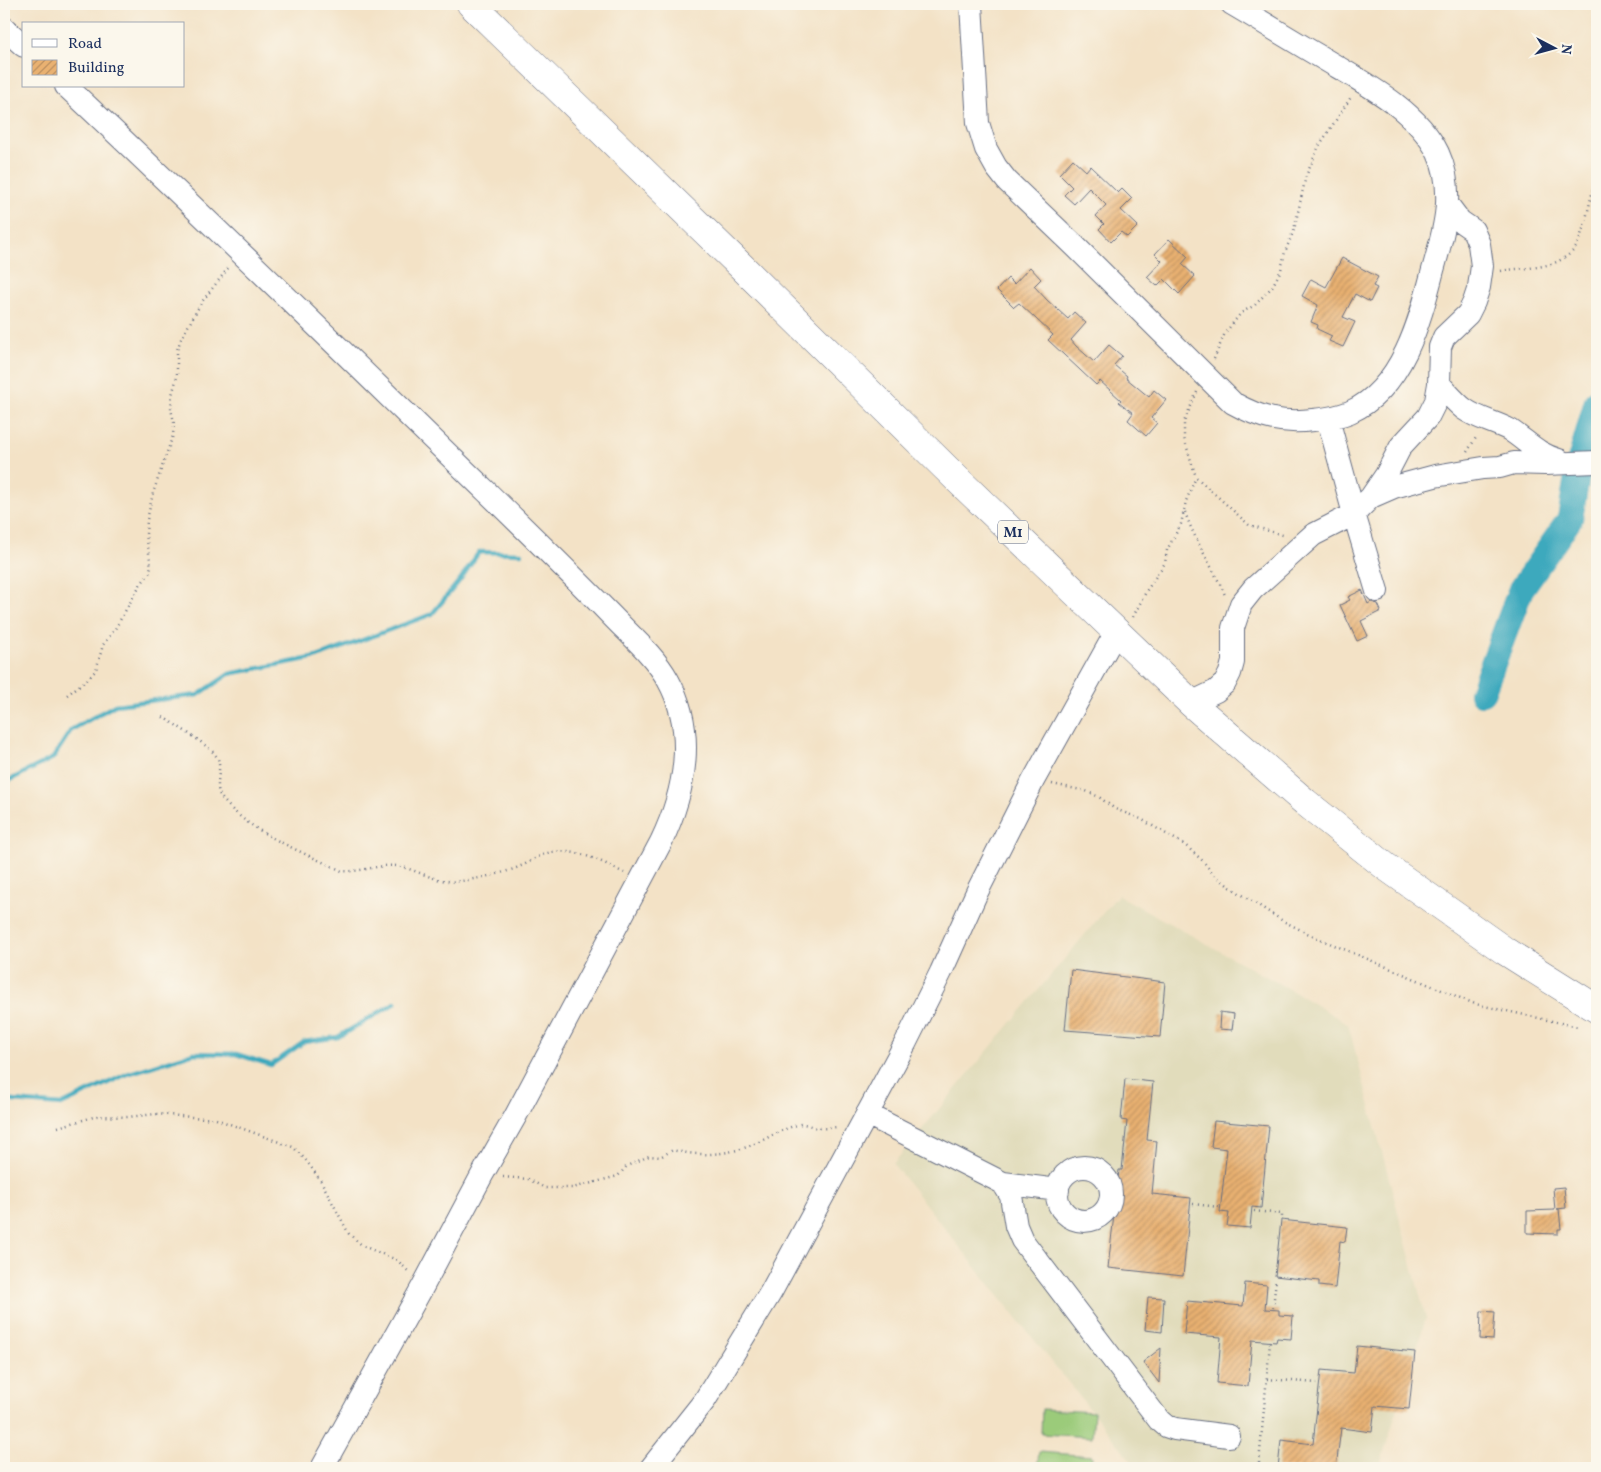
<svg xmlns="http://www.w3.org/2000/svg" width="1601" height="1472" viewBox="0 0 1601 1472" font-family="Vollkorn,serif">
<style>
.built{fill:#e1dcbb}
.green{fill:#9bcb7a;stroke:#5b7d6c}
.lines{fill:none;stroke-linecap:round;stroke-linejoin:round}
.stream{stroke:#3da9bd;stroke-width:4.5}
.river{stroke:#3da9bd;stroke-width:26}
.building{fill:url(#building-hatch)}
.minor-casing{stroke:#676e82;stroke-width:24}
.highway-casing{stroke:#676e82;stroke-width:29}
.path{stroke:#676e82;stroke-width:2.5;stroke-dasharray:1 4;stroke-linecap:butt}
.minor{stroke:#fff;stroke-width:22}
.highway{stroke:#fff;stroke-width:28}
.labels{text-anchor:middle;stroke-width:4.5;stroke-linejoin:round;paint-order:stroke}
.shield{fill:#fbf7ec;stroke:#5e6b89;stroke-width:1}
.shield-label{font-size:14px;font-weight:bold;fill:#1b2f5e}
</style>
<defs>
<pattern id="building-hatch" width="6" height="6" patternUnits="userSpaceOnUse" patternTransform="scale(1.25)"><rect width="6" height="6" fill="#e9b171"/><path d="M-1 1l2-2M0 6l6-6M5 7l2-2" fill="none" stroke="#bc9060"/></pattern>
</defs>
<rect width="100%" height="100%" fill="#fbf7ec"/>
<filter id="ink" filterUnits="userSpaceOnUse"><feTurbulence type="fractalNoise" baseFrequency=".02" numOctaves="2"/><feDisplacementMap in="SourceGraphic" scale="10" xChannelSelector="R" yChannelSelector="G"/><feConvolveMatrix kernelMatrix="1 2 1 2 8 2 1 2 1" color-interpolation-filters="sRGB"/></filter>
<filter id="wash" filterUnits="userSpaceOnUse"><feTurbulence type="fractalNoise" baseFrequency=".0096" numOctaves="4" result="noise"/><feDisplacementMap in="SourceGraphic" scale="20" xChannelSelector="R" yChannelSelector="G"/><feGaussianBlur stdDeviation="1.12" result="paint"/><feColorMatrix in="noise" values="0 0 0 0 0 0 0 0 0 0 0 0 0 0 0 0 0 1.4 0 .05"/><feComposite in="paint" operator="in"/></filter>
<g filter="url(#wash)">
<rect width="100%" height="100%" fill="#f3e2c6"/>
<path class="built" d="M1118,895L1294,992L1348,1024L1426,1318L1379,1468H1137L893,1164Z"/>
<path class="green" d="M1042,1409L1094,1412L1092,1437L1041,1434Z
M1039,1452L1092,1456L1091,1468H1037Z"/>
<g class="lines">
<path class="stream" d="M4,783L53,758L71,730L115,705L198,695L229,674L317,657L432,614L460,580L479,552L521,553
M4,1098L14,1101L61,1105L127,1074L194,1053L236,1054L271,1065L304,1042L338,1037L395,1003"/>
<path class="river" d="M1482,693L1521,589L1570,519L1579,464L1597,401"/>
</g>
<g id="blocks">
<path class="building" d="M1073,159L1086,171L1090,166L1118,193L1122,189L1132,199L1121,210L1138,226L1127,237L1121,232L1111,242L1099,229L1104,224L1096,216L1106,205L1089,188L1074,204L1064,195L1072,187L1059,174Z
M1169,239L1188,257L1182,264L1195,276L1179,294L1164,279L1157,286L1147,277L1162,261L1155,254Z
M1342,258L1378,277L1373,286L1377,288L1370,302L1355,294L1343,317L1355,322L1343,347L1329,341L1332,336L1317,329L1318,325L1311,322L1318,305L1302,296L1311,279L1326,287Z
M1030,267L1041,279L1034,286L1047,300L1068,319L1074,312L1086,323L1071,340L1076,346L1094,362L1109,345L1122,356L1114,365L1127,376L1126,378L1149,397L1154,390L1166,400L1151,418L1157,423L1146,436L1128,420L1133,413L1119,402L1121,400L1100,381L1096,385L1048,340L1053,335L1019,303L1014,307L997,290L1008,278L1014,284Z
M1362,590L1368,604L1371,602L1378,604L1381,611L1361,621L1368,636L1357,641L1340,605L1350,600L1348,597Z
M1071,970L1165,982L1160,1037L1065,1030Z
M1220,1012L1234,1014L1232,1030L1219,1029Z
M1125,1079L1153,1082L1147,1140L1157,1141L1152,1194L1191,1198L1183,1276L1108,1268L1119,1170H1122L1127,1121L1121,1120Z
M1214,1121L1269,1126L1261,1208L1252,1207L1250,1228L1227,1226L1229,1213L1220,1212L1227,1149L1211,1147Z
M1564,1187L1566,1208L1557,1209H1559L1561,1229H1558V1234L1527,1233V1211L1555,1210L1553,1188Z
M1281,1220L1347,1227L1345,1242L1340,1241L1335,1288L1319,1286V1281L1275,1276Z
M1245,1283L1267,1285L1265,1309L1279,1310V1315L1293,1316L1291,1339L1277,1338L1276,1342L1252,1340L1248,1386L1217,1383L1221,1337L1184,1334L1187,1301L1243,1306Z
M1148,1297L1164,1298L1162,1332L1145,1330Z
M1481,1311L1495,1312L1493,1340L1480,1339Z
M1357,1346L1415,1352L1409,1409L1375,1406L1372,1432L1341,1428L1336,1468H1278L1281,1440L1313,1444L1321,1370L1354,1373Z
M1161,1348L1159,1383L1143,1362Z"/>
</g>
</g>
<g filter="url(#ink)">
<use href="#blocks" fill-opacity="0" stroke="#676e82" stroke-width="1"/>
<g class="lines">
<g class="minor-casing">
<path id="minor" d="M971,4L978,123L986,149L996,167L1007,181L1076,247L1233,403C1260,418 1282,424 1313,420C1325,419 1338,417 1350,412C1402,389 1420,321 1433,270C1444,231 1456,192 1438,153C1416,108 1360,81 1319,56C1290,39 1261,21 1232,4
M4,28L24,46
M66,86C209,220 348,357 488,493C530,534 571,574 611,615C631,636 654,655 668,680C697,732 685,792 661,842L515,1117L482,1175L423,1286L322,1468
M1439,384C1447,392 1455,402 1464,409C1478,419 1495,422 1510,430C1528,442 1537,454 1559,460
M1328,419L1354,514L1377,591
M1371,497L1386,475L1401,446L1428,417L1436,401L1439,384L1440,347L1444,337L1468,314L1474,302L1479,287L1482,266L1479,244L1473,230L1460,221L1448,205
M1191,703L1216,691L1225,683L1230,673L1233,662V628L1241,604L1253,589L1313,535L1354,514L1371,497L1394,487L1435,476L1483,468L1500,467L1514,463L1545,464L1597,462
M867,1114L1003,1183L1011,1196L1016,1226L1022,1240L1159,1420L1166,1426L1175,1429L1229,1436
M1057 1194a27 27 0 1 1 54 0a27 27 0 1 1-54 0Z
M1003,1183L1058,1190
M651,1468L705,1400L771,1292L905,1044L941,972L977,892L1033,781L1116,632"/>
</g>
<g class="highway-casing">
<path id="highway" d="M471,4L741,266L958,480L1191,703L1305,802L1385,866L1505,951L1597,1009"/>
</g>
<path class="path" d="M1501,271C1516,268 1532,269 1547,265C1557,263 1570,256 1576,247C1585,230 1592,192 1597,172
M1214,359L1225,333L1241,313L1255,305L1272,287L1281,270L1285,252L1294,230L1306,176L1319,146L1351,97
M1197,392L1184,422V438L1196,477L1249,525L1286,536
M1467,452L1477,436
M1185,512C1195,542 1213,567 1225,595
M1133,617L1147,590L1165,563L1167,550L1181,524L1186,501L1196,477
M67,695L88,679L96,670L103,645L115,629L140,585L149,574L151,566L146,534L147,520L153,493L173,435L174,422L171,409L172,395L177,377V350L181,339L201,303L229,267
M163,717C175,725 213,747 218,759C222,770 214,787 221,797C247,832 303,852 342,871C362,873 382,862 402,867C422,872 439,884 461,881C477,879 506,873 521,866C531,862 540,854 552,852C578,849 601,861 624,873
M1052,784L1086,791L1099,797L1115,809L1141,819L1185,845L1203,861L1213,874L1230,887L1283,921L1315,937L1475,1004L1579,1027
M58,1127L97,1116L127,1117L156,1114L216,1119L293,1147L305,1159L321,1181L349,1234L363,1246L397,1260L409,1272
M503,1177L528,1179L545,1188H573L618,1176L627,1166L649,1156L660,1157L673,1150C698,1157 728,1155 752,1145C769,1138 783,1128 801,1124C808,1124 814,1128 820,1128C826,1129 833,1127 839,1127
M1193,1204L1219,1207
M1254,1211L1282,1214V1218
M1273,1308L1276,1279
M1267,1379L1317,1383
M1259,1463L1270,1343"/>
<use href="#minor" class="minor"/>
<use href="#highway" class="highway"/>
</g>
</g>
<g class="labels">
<rect class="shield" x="998" y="520.5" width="30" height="23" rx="4"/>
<g class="shield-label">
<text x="1013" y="537">M1</text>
</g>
</g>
<rect width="1601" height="1472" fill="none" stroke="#fbf7ec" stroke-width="20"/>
<rect x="22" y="22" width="162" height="65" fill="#fbf7ec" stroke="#a1a7b3"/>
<rect x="32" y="39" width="25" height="8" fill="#ffffff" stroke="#a1a7b3"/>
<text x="68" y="48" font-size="15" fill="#1b2f5e">Road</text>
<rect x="32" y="60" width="25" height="15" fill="url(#building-hatch)" stroke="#a1a7b3"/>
<text x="68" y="72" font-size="15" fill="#1b2f5e">Building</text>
<g transform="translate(1554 48) rotate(96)" stroke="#fbf7ec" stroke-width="4" paint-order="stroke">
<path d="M0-4L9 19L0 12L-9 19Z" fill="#1b2f5e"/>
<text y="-8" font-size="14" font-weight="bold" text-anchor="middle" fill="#1b2f5e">N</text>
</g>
</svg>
